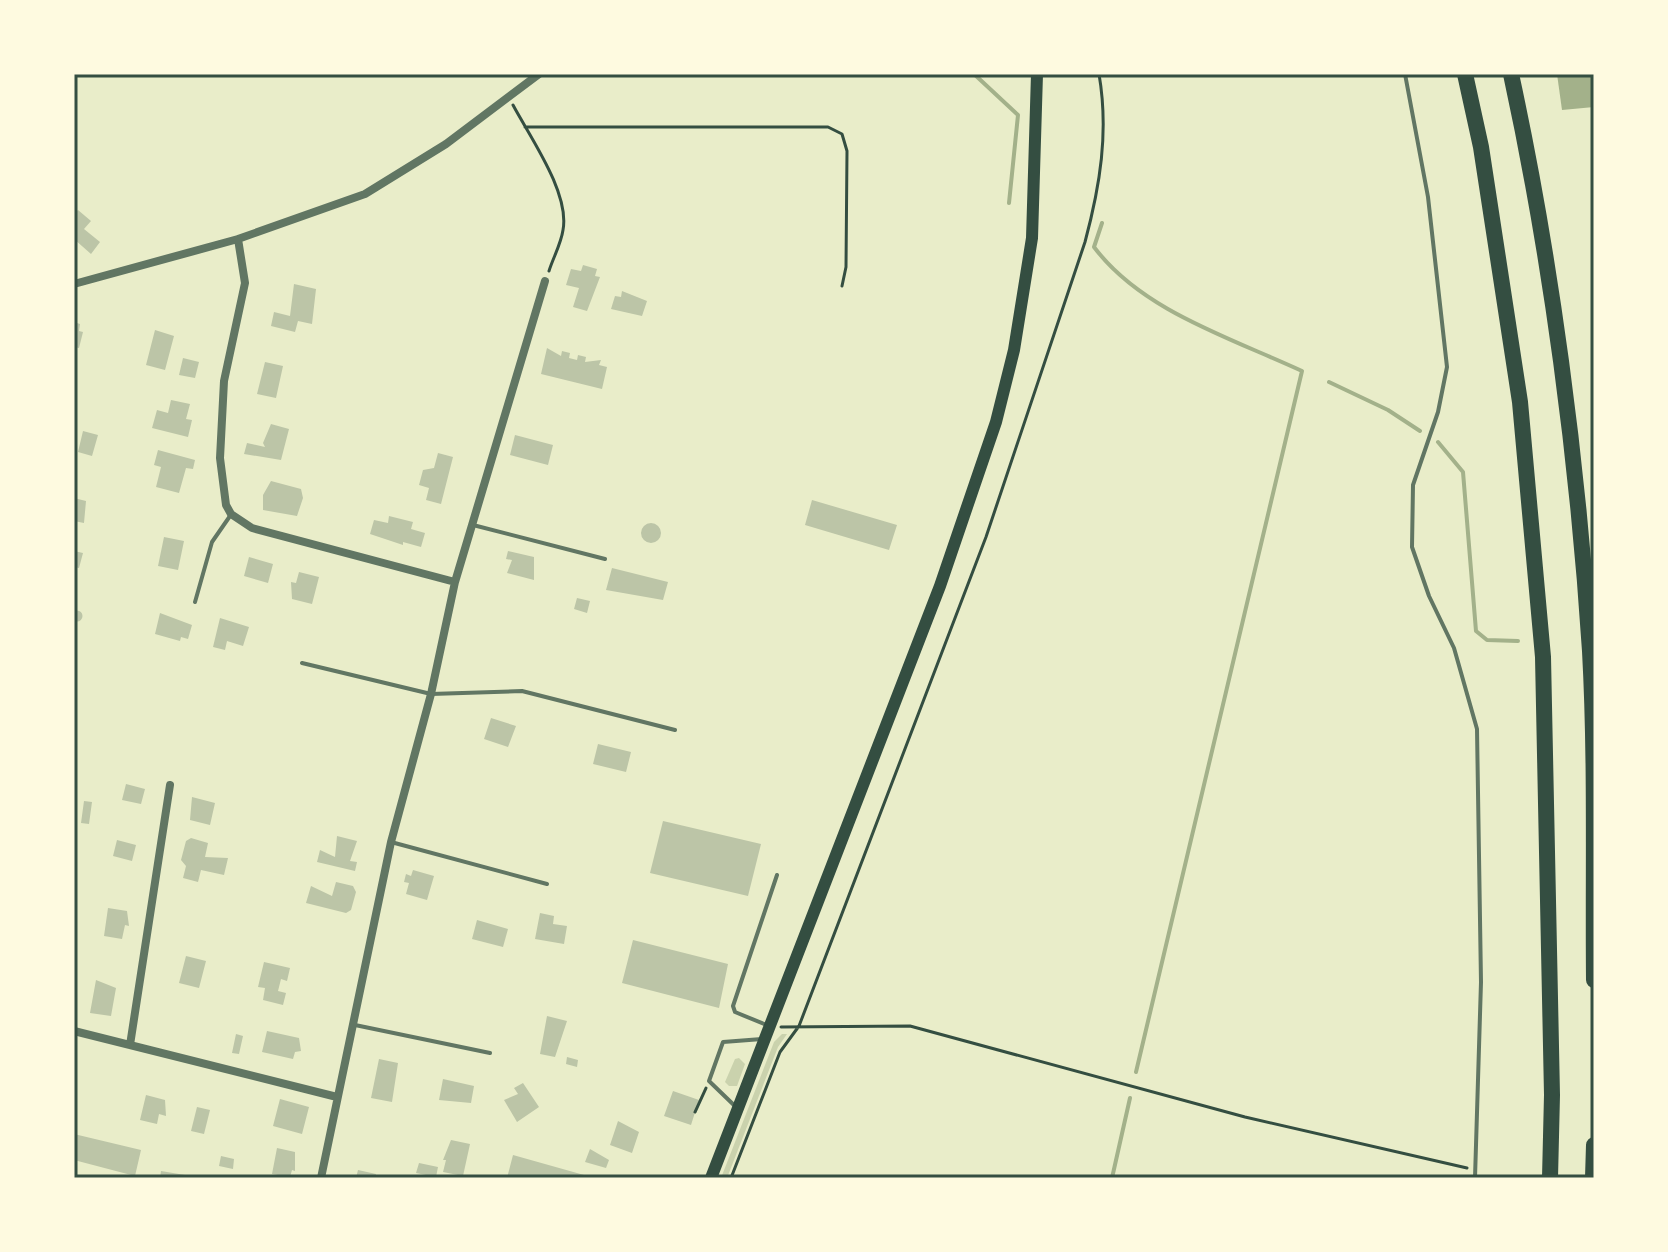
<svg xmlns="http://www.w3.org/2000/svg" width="1668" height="1252" viewBox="0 0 1668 1252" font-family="Jost,sans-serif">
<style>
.green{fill:#cad2ad}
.water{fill:#a3b18a}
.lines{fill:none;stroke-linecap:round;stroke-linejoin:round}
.stream{stroke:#a3b18a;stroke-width:4}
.building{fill:#bcc5a7}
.path{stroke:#344e41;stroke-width:3}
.service{stroke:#617663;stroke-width:4}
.minor{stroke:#617663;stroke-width:8}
.secondary{stroke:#344e41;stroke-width:12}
.motorway{stroke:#344e41;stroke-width:16}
.neatline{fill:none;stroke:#344e41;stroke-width:3}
</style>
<rect width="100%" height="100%" fill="#e9edc9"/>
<path class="green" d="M782,1034H787L778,1047L727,1178H721L774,1042Z
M739,1058L745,1064L737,1086H729L725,1082L735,1059Z"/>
<path class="water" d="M1557,74H1591L1594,107L1562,110Z"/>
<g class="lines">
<path class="stream" d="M974,74L1018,115L1009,203
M1102,223L1094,247C1142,311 1231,338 1302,371L1136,1072
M1329,382L1388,410L1420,431
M1438,442L1463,472L1476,631L1487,640L1518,641
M1112,1178L1130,1098"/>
</g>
<path class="building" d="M78,210L91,221L84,229L100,242L91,254L74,239V214Z
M583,265L597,269L595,276L600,277L587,311L573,307L579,288L566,285L571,269L581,271Z
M294,284L316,289L312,324L298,321L295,332L271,326L274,312L290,316Z
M622,291L647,301L642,316L611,309L615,296L621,297Z
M74,322L80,324L79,331L83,332L79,348L74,347Z
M155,330L174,336L165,370L146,365Z
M547,348L561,356L562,351L570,353L569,358L577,360L578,355L586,357L585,362L601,360L599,365L607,367L602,389L541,374Z
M183,358L199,362L195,378L179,375Z
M265,362L283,366L276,398L257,394Z
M171,400L190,404L186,419L192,420L188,437L152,428L157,410L168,413Z
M271,424L289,429L281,460L244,454L247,443L265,447L263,443Z
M83,431L98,435L92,456L78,452Z
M515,435L553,445L548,465L510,455Z
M158,450L195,460L193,469L186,468L179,493L156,487L161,467L154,465Z
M438,453L453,457L441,504L426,500L429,488L419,485L423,470L434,468Z
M271,481L301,489L303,498L297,516L263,510V495Z
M74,498L86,501L84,523L74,521Z
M812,500L897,525L889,550L805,525Z
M389,516L413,522L411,529L425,533L421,547L403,542V545L370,534L374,520L388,523Z
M641 533a10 10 0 1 1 20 0a10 10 0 1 1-20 0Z
M164,537L184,541L178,570L158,566Z
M74,551L83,553L79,568L74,567Z
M508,551L534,557V580L507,573L512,560L506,559Z
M249,557L273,564L268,583L244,576Z
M612,568L668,582L663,600L606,590Z
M299,572L319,577L312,604L292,599L291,582L296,583Z
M577,598L590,601L587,613L574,609Z
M71.5 616a5.5 5.5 0 1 1 11 0a5.5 5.5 0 1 1-11 0Z
M160,613L192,625L188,639L181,637L180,641L155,634Z
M220,618L249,627L243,646L227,641L225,650L213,647Z
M491,718L516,726L508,747L484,739Z
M598,744L631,752L626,772L593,764Z
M126,784L145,789L141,804L122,800Z
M192,797L215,803L210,825L190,820Z
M84,801L92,802L89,824L81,823Z
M663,821L761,844L748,896L650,873Z
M337,836L357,841L350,861L357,862L355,871L317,862L320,850L335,857Z
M191,838L208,843L205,857L228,858L224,875L201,870L198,882L183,878L186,866L181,860L186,841Z
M117,840L136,845L132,861L113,856Z
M413,870L434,876L427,900L406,894L409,883L404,882L406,874L411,876Z
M336,882L353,886L356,892L351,910L346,913L306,903L311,886L332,896Z
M108,908L127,911L129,926L125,925L122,939L104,936Z
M540,913L554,916L553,924L567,926L564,944L535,939Z
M477,920L508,929L503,947L472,939Z
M633,940L728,964L719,1008L622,983Z
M186,956L206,961L199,988L179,983Z
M264,962L290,968L287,981L281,979L278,991L286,993L283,1005L263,1000L265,988L258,987Z
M96,980L116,988L111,1016L90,1013Z
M547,1016L567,1021L555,1057L540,1054Z
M267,1031L299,1038L301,1051L295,1052L293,1059L262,1052Z
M236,1034L243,1036L239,1054L232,1053Z
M567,1057L578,1060L577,1067L566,1064Z
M379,1059L398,1063L392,1102L371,1098Z
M443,1079L474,1086L471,1103L439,1100Z
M523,1083L539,1107L517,1122L504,1100L518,1094L514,1088Z
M673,1091L699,1100L691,1125L664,1116Z
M146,1095L165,1100L166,1116L159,1114L157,1124L140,1120Z
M280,1099L309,1107L302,1134L273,1126Z
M197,1107L210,1110L204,1134L191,1131Z
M618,1121L639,1132L632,1153L610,1145Z
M74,1134L141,1150L135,1176L74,1160Z
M451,1140L470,1144L463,1176L443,1172L446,1160H443Z
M277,1148L295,1152V1171L292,1170L290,1177L272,1174Z
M590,1149L609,1160L606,1168L585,1162Z
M513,1155L584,1175V1178H507Z
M221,1156L234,1159L233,1169L219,1166Z
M419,1163L438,1167L436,1177L416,1173Z
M358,1170L376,1174L375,1178H356Z
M161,1171L191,1176L190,1178H160Z"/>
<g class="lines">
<path class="path" d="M513,105C530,137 570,193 563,230C561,244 553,258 549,271
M525,127H828L842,134L847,151L846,267L842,286
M781,1027L910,1026L1245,1117L1467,1168
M695,1112L706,1088
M731,1178L780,1052L799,1026L986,537L1085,242C1100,186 1109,132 1099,74"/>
<path class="service" d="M1405,74L1428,197L1447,367L1438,412L1413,485L1412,547L1429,596L1454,648L1477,729L1481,982L1475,1178
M473,525L605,559
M195,602L212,542L230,516
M302,663L431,694L522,691L675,730
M391,842L547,884
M355,1025L490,1053
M769,1026L735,1012L733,1006L777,875
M737,1108L709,1081L723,1042L762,1039"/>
<path class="minor" d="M238,239L365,194L446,144L539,74
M74,284L238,239L245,283L224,381L220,458L226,505L231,514L252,528L455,582
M74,1031L337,1097
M130,1045L170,785
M321,1178L391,842L431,694L455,582L545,281"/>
<path class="secondary" d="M711,1178L940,586L996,422L1014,350L1032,238L1037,74"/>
<path class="motorway" d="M1465,74L1481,147L1520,402L1543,657L1552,1095L1550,1178
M1511,74C1551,258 1578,463 1590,651C1596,760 1593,871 1594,980
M1593,1178L1594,1145"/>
</g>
<rect width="1668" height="1252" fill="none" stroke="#fefae0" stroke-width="152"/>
<rect x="76" y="76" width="1516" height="1100" class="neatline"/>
</svg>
